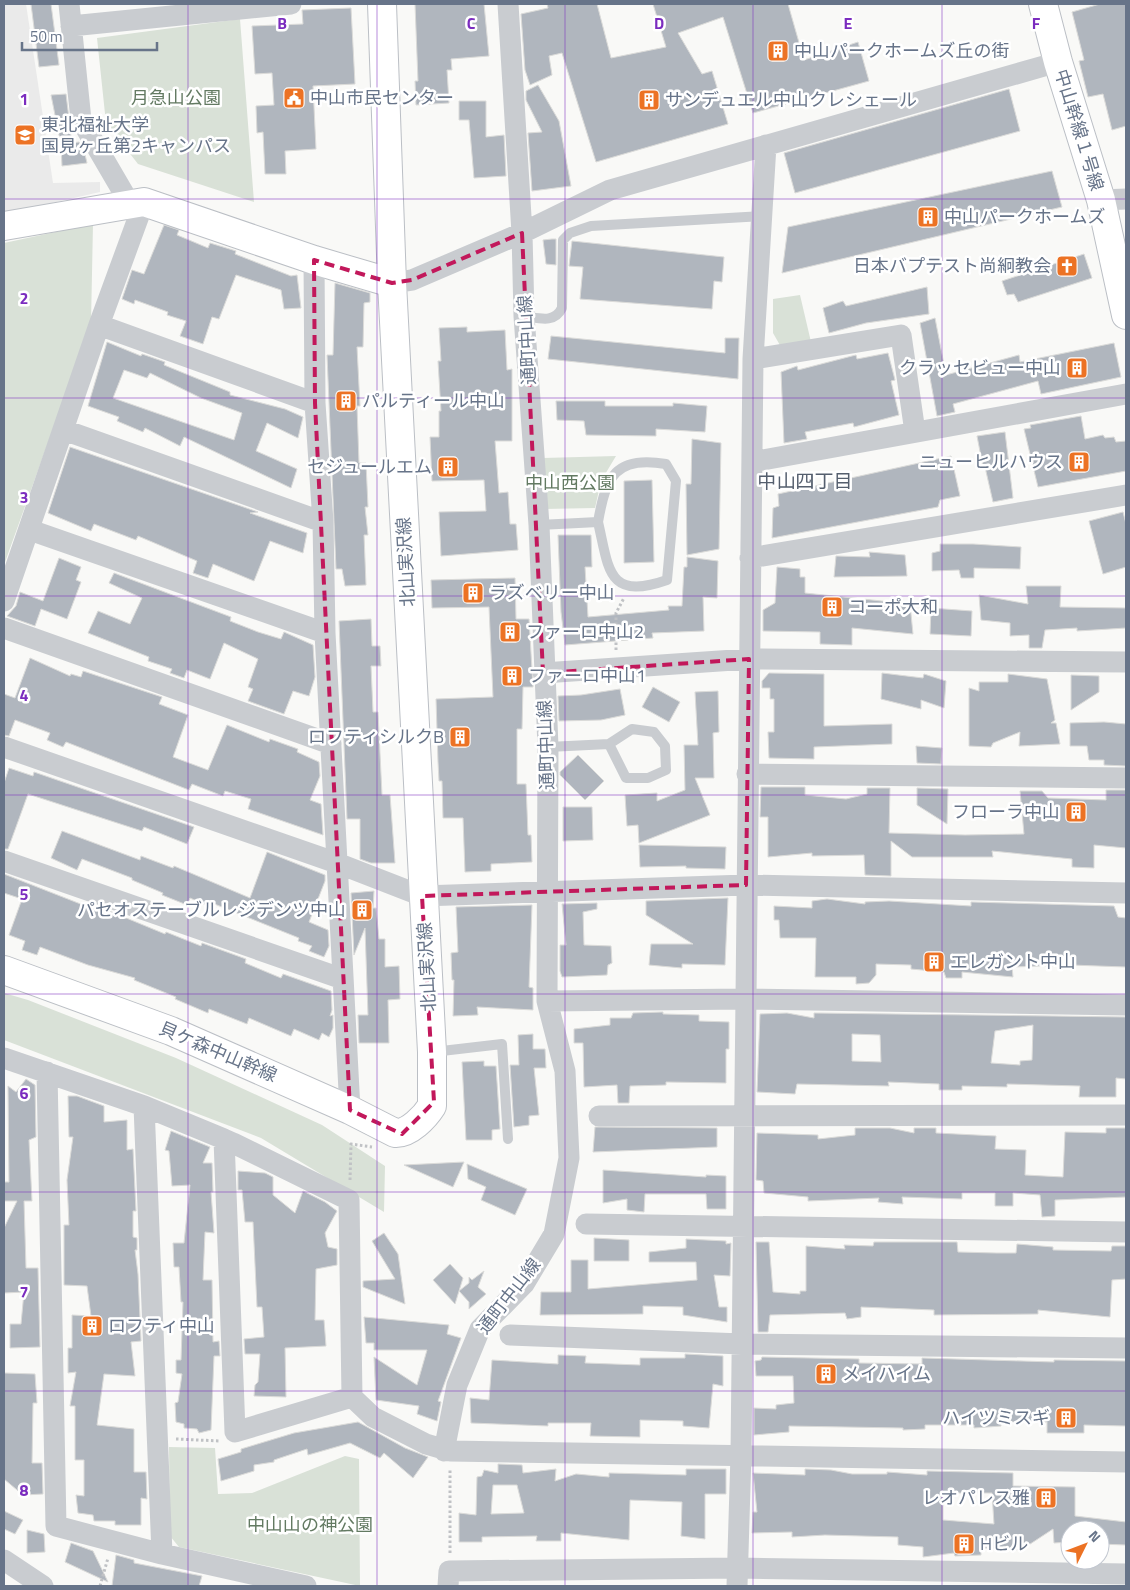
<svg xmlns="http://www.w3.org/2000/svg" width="1130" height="1590" viewBox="0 0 1130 1590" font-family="'Titillium Web','Noto Sans JP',sans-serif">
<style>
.built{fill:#eaeaea}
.green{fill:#d9e1d7}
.building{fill:#b0b6be;stroke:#dbdbd9;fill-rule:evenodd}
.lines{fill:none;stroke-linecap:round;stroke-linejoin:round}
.secondary-casing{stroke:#bbbfc5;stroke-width:30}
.path{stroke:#c0c2c5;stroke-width:3;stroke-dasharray:2.5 2.5;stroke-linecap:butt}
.lane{stroke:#c9ccd0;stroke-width:10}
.street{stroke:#c9ccd0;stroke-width:21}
.secondary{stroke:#fff;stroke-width:28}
.marked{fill:none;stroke:#c2185b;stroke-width:4;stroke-dasharray:10 6;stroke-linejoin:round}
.grid{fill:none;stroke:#7b2cbf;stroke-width:1;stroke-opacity:0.55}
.labels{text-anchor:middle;stroke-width:5;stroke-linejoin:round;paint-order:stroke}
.poi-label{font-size:18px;fill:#677489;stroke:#fff;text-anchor:start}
.park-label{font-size:18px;fill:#637a62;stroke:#fff}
.street-label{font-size:18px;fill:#677489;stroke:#fff}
.neighbourhood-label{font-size:19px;fill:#555f6e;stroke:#fff}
.grid-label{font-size:16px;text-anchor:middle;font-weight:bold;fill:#7b2cbf;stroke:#fff;stroke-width:5;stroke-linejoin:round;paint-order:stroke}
</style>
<rect width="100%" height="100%" fill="#f9f9f7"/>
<path class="built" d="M4,4H26L53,183L100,182V192L4,214Z"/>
<path class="green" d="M240,19L254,202L138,164L106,123L97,38Z
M93,224L91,323L4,565V243Z
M800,295L811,342L781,347L773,333V299Z
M616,456L601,481L595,508L544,509L543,458Z
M4,993L28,1000L176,1058L322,1125L385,1166L384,1212L261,1138L4,1040Z
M169,1447L215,1448L218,1494L252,1493L345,1456L359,1459L360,1586L179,1547L170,1536Z"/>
<path class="building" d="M31,4H51L59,65L39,67Z
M415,4H484L489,56L451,59L452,70H447L449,103L416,105L415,81H418Z
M547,4H597L611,58L666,47L653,4H788L804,60L858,42L869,81L753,113L723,17L678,33L702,74L712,71L728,124L596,162L562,53L549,56L552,75L530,85L525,70L521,14L548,8Z
M1100,4H1126V126L1112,130L1103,94L1088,97L1079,61L1084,60L1072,12Z
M351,8L355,84L313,86L316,149L285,151L286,174H265L263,132L257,133L256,106L274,105L272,73L255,74L252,26L303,24L302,10Z
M538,85L559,121L571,186L532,191L528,133L542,132L526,100V91Z
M1009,89L1020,131L795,193L784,153Z
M66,94L72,143L79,142L84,150L87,163L62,166L61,145L51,95Z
M459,101H486V137L504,135L506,176L474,178L469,120H459Z
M1052,171L1062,207L782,273L788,227Z
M164,225L179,230L177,235L208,248L210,243L236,251L235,254L291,276L297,275L301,308L284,309L281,290L236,275L219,319L212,317L203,344L180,336L186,321L167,315L168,312L135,300L134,304L122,299L132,270L144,274Z
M552,239H556V265L546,264L543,240Z
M572,241L724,257L722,282L714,281L712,309L580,299L583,267L569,266Z
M1084,254L1092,278L1018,302L1014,294L1007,295L1002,281Z
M335,283L370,293V302L364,303L363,347H357L360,406H357L359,463H366L368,507H365L368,535H364L366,585L345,586L342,569H336L327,355H333Z
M927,287L929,314L866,323L829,333L823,308L843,301L846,306Z
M935,318L946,375L1019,355L1020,362L1114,343L1121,377L1041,394L1038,381L953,404L955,412L937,416L920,323Z
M467,327V332L505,330L507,370L512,369V441H495L499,493L508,492L510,524H516L518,550L441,556L439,512L486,511L484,480L432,481L430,437H439V411H441L438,361H441L439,328Z
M551,336L725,353V338H739L738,379L548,359Z
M107,342L141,356L142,354L165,362L164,365L230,392V395L285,409L303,417L298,438L267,423L256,451L297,469L291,488L184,437L180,446L145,428L143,432L117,421L119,417L88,406ZM124,370L147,378L150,373L201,398L242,413L234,440L113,398Z
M888,353L894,376L895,380L891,381L899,415L854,427L853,423L805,432L807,439L784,443L781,372L797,366L798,370L852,356L856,355L857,359Z
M556,401H605V406H673V403L707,406L705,432L656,429V436L586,435L584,421L557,420Z
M1081,416L1085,439L1103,435L1105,438L1114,437L1116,442L1126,441V471L1038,487L1024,429L1031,428L1030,425Z
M1005,432L1013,498L993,502L985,467H983L977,436Z
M692,439L721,443L719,549L687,555L686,484H691Z
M70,447L258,512L250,513L307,533L303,553L270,541L254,581L213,564L208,578L193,573L197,561L138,536L136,540L94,524L91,531L48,513Z
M951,456L960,496L940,500L938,507L772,538L773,508L779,506L778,494Z
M652,480L654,562L624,563V481Z
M1123,512L1126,524V567L1103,574L1089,521Z
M558,535H591L592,567H585L588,617L669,610L668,606H682L684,567H687V557L718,561L717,598L703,597L704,631L652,633L653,638L565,645L561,612Z
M940,544H973L1021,547L1020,569L974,568V578H961L959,570L932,571V553L940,551Z
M869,552L905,555L907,576L834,577L836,556L870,557Z
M59,558L81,567L76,580L81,582L67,619L41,609L35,626L7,616L16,606L20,592L43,601Z
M777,567L800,569V577H805V593L910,604L913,634L852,628V645L820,644V632L763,631V610L775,603Z
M114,573L231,617L230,621L258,632L281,639L284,632L313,645L315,677L309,696L293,691L284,714L248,701L253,689L248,687L258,659L224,643L210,679L187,670L184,678L170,673L172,669L148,661L149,657L88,633L98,611L130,624L142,598L109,583Z
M515,578L516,619H529L533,687H523L522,729H517V784H526L528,835H531L532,862L491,864V871L465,872L463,818H443L442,781H439L438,762L436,699L493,697L489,607L432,608L431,580Z
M1026,586H1061L1060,607L1126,608V628L1077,631V628L1045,630L1042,648H1029V635L1010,636V623L981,620L979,595L1028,604Z
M931,608L972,611L971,636L930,634Z
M371,619L372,646H380L381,666H371L373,712H378L382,795H390L395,863H371L360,859V819H347L339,621Z
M30,658L70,676L71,674L81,677L83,671L162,697L159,704L188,715L173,757L208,770L227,725L269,742L270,739L298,749L297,752L319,762L320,776L310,800L321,804L323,835L248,809L251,799L225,791L223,796L192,784L189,790L66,742L63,747L47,740L50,733L15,720L9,736L4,735V694L15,698Z
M769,673L824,674V726L892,724V744L814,747V759L769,758L768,732H774V699H770V688H762V681Z
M882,673L923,678L924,674L946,681L944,708L921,700V709L881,699Z
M1008,674L1047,679L1055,720L1051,723H1056L1060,744L1019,746L1020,732L993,743L991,747L969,746V688L979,691V682H1008Z
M1071,675L1099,676V692L1071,710Z
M653,687L680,702L669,722L642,707Z
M620,689L625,715L601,720L559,721L558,696L581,695Z
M718,691L719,732L713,733L714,778H695L710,815L639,843L638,825L627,826L625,795L657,793V801L685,790L684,745H698L695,692Z
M1104,722L1126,724V766L1104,765V760H1089L1087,746H1070V723Z
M916,746L942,748L941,764L917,763Z
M578,755L604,781L585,800L560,775V772Z
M9,768L33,776L34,772L194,827L187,844L144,827L142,831L28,794L8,849H4V783Z
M761,787H805V795L846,799L867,794V788H890L889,833L965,835L1024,834L1020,791H1042L1048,798L1106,800V790H1126V848L1094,845V868L1072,867V859L992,851L993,857H912L891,841V876L865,875L864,855L812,856V853L768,857V817H760Z
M917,788L948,789L947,824L917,805Z
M563,807H592L593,840L563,841Z
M62,831L140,860L141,856L173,868L174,866L250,898L267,852L325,875V881L309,922L328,930L329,946L324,957L309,951L312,946L298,941L299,938L207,901L206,905L190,898L187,905L162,895L163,893L132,880V878L82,859L77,870L51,858Z
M639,845L726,847L725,869L686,868V866L640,867Z
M4,874L101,912L102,908L165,934L166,932L201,946L202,943L246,959L245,963L281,978L283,974L331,991L332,1010L330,1016L333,1015V1028L329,1037L322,1033L319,1040L294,1029L291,1036L249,1018L247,1024L209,1009L208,1013L175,999L176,997L134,980L135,978L88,965L40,947L37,955L22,950L25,941L9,935L22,899L4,893Z
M374,891L373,908H376L379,939H385V967L399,966L400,999L388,1000L389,1043H359L358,1015H368L365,928L354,955L351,893Z
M728,898L725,965L682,964V968L649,965L651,944H693L646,915V901Z
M827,899L865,904V902L889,901L971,906V902L1114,906L1118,917L1126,918V967L1071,965L1012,967L1013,977L962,972V978H946L944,972L911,969V965L876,964V975L869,983L856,984V977H815L816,938H780L779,920H774V906L812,908V901Z
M597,903V909L583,912L584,945L611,946L612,963L608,965L607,975L562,977L560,971V945H566L562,904Z
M532,905L529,987L533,988V1010L477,1007L478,1015L453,1016L454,980H452L451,953L458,952L456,907Z
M663,1012V1014L699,1015V1021L729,1022V1049H726V1083L666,1082V1085L630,1086L629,1103H618L617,1085L584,1087L583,1043H574V1029L610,1025V1018H631L633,1013Z
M787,1013L814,1018V1013L1126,1017V1079L1116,1078V1097H1079L1080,1086L1007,1084V1087L962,1086V1090H939V1084L888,1082L889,1086L797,1084L795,1094L757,1092L760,1014ZM1033,1025L1032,1060L1020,1061V1065L991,1063L995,1031ZM852,1034L880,1035L881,1062L852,1061Z
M533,1034V1049H545L546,1068H534L539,1115L529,1116V1125L514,1127L510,1065H519L518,1035Z
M484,1061V1066H496L500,1129L492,1130V1140H466L462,1062Z
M26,1079L35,1085L36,1137L29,1140L32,1201H24L26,1268H38L40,1347L10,1348V1324H21L24,1292L4,1293V1228L17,1201H4V1182H9L8,1086L16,1092Z
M68,1096H77L104,1106V1122L127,1120V1150L133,1149L136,1211H133V1237L137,1238V1250H135L138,1274L141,1341L131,1342L135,1376L104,1374L97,1425L134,1429V1472H146L147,1499L141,1498V1525H115V1521H94L93,1515L78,1513L76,1495L84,1496V1460H75V1406H70L76,1372L68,1373V1348H72V1315L91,1316L87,1286L64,1285V1225H69L67,1180L73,1137H69Z
M595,1127L717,1128V1147L593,1152Z
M1126,1128V1197L1055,1200V1216L1042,1217L1040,1195L1013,1193V1206H995V1193H962V1199L902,1197L903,1204L878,1202L879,1198L808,1201V1197L764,1193L763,1181L756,1180L757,1133L818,1135V1139L855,1135V1128H890L914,1133V1128H936V1133L996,1136L995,1149L1026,1150L1025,1175L1063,1177L1065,1132L1106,1133V1128Z
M171,1131L210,1147L203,1163H212L213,1192H211L214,1233L205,1232L203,1280H212L213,1342L219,1341L220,1356H214L211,1430L199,1433L197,1429L184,1428V1424L176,1422L175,1403L178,1402L182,1374L176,1373V1360H181L183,1302H181L179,1267H174L173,1243H184L190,1185L172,1186L169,1151L165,1150Z
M464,1162L453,1187L404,1165Z
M467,1164L527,1189L515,1215L481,1200L486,1187L468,1179Z
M603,1170L706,1177V1175L726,1176V1209H707L706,1194H645L644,1212L627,1210V1199L603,1203Z
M238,1171L265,1173L273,1177V1195L295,1213L303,1191L325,1202L337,1211L325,1233L328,1247L337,1249V1265L316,1269L315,1320H324L326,1346L285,1348L286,1397L254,1396L255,1385L258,1382L260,1354H245L244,1339L264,1337L262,1307H257L253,1222H245L242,1190H238Z
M384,1233L398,1254L405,1304L363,1287V1281L395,1279L372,1241Z
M594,1238L629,1240V1261H594Z
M686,1239L726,1241V1244L731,1243L730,1276L714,1275L719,1307H727V1322L683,1315V1307L643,1306V1314L540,1315L541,1292H571V1260H588V1289L697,1280L696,1262H649V1252L686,1248Z
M756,1242H769L773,1292L800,1294V1291H806V1246L845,1249L844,1245L873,1246L874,1242H957L958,1252L996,1253H1016L1017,1244L1053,1247V1250L1111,1251L1112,1246H1126V1279L1112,1280L1110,1317L1038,1310V1314L934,1315V1310L861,1307V1317L847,1319L845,1313L770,1315L768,1332H758Z
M450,1264L463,1278L459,1291L469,1283V1277L472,1280L484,1271L478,1287L486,1294L469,1309V1302L459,1291L455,1304L433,1280Z
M364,1317L449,1325L447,1334L461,1338L438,1401L441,1402L437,1421L417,1414L419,1406L376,1400L374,1357L417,1385L427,1350H374V1343H366Z
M685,1354L723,1356V1386L713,1384L709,1428L683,1426V1421L640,1420V1437L590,1436L591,1423H548V1426L471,1423L470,1398L489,1400L492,1360L558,1364V1355L586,1356L585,1363L640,1365V1358H685Z
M762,1357L859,1359V1363L922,1364V1358L1054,1362V1360L1126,1361V1426L1084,1425V1433H1047V1422H1001V1426L974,1428V1425H925V1429L903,1430V1428L789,1426V1432L754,1435V1408L776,1409V1405L794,1403L793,1376H756L755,1361L761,1360Z
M4,1373L35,1374L37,1403H33L32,1463H42L43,1494L23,1495L4,1479Z
M358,1422L405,1448L428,1457L413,1478L384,1453L380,1458L350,1443L308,1455L307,1449L274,1460V1462L254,1465V1471L221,1481L218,1459L241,1452V1449L294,1433Z
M498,1464L522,1465L523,1473L556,1469L555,1481L576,1474L609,1477V1473L686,1475V1469H726V1494H705V1539L681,1536L682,1502L630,1500L629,1540L561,1533V1541H536L537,1536L482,1537V1542H459V1513L476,1515L477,1477L482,1476L484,1470L498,1473ZM493,1485H517L524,1513L491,1514Z
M805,1469L831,1470L852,1474H887V1472L927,1475V1471L1013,1473V1486L1075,1487V1516L1126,1522V1545L1100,1544V1530H1070V1542L1054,1543L1053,1529L1021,1550L981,1548V1555L955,1556L954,1553L923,1557V1547L898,1545V1537L825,1535L792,1537V1532L752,1533L753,1512H757L753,1473L805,1475ZM943,1493H992L994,1524L943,1520Z
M4,1511L23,1520L15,1534L4,1529Z
M27,1530L44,1534L45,1552L27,1553Z
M71,1543L93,1551L108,1582L65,1562Z
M116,1555L134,1560V1563L202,1576L199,1586H112Z"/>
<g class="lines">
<g class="secondary-casing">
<path id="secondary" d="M1043,4L1058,62L1101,200L1126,315
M4,226L144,202L314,260L392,283
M4,970L171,1031L350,1110L395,1133C409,1134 425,1117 432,1106V1052L392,283L382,4"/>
</g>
<path class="path" d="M616,650V613L624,598
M350,1180L351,1144L372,1147
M176,1439L220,1441
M450,1553V1469
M100,1586L108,1558"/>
<path class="lane" d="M524,316C539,318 554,324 562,308L563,240L570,233L591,226L763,216
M539,525L598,522C609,569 607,601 667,580L676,481L666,464C615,455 606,477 598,522
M548,747L609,744L626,778H648L666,770L665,746L654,732L632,729L609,744
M433,1052L502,1044L508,1139"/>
<path class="street" d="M69,4L81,120L130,204
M71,26L291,4
M1101,200L1126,199
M314,260L315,403L323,522L325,633L350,1110
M392,283L412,280L522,233L610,190L1058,62
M99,325L315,403
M753,359L901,335L915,432
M64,430L323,522
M752,462L1126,394
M30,530L325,633
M750,558L1126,495
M4,601L99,325L144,202
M4,628L331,744
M543,673L749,659L1126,662
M4,747L337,863L422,896L746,885L1126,893
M747,774L1126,778
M4,861L343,979
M547,1001L745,999L1126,1005
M4,1058L144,1106L224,1139L233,1143L349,1200L352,1397L235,1432L224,1139
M47,1072L56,1526L162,1554L306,1586
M144,1106L162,1554
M599,1116L1126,1115
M586,1224L1126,1232
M510,1335L742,1344L1126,1348
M352,1397L373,1417L426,1444L450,1451L1126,1462
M444,1451L457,1385L480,1329L524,1284L554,1234L569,1158L565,1071L547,1001L548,747L539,525L524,316L522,233L508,4
M4,1560L43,1586
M448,1586L449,1571L737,1568L1126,1574
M737,1586L741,1454L753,359L766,145"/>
<use href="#secondary" class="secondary"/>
</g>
<path class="marked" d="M522,233L543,673L749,659L746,885L422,896L434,1102L402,1134L350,1110L315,403L314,260L392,283L412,280Z"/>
<path class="grid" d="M188,4V1586M377,4V1586M565,4V1586M753,4V1586M942,4V1586M4,199H1126M4,398H1126M4,596H1126M4,795H1126M4,994H1126M4,1192H1126M4,1391H1126"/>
<defs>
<g id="building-square" transform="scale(1.125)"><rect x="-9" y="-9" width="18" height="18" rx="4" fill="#ec7224" stroke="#fff"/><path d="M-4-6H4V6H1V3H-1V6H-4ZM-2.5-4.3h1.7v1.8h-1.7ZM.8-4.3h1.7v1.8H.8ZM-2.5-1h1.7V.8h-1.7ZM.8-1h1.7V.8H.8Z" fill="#fff"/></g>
<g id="civic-square" transform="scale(1.125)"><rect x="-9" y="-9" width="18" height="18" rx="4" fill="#ec7224" stroke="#fff"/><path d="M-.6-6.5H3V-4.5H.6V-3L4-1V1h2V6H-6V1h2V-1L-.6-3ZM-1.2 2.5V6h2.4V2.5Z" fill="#fff"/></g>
<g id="university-square" transform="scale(1.125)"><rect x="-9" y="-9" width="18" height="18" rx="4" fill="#ec7224" stroke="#fff"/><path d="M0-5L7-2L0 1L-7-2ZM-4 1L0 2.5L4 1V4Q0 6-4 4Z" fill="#fff"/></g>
<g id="church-square" transform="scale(1.125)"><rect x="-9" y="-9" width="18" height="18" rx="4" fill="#ec7224" stroke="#fff"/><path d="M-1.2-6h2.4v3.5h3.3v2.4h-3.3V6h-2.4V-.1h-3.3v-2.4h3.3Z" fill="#fff"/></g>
</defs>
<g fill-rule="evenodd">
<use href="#building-square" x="778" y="51"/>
<use href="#civic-square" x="294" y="98"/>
<use href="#building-square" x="649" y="100"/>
<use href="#university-square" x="25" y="135"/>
<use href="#building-square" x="928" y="217"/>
<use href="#church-square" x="1067" y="266"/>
<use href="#building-square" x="1077" y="368"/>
<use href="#building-square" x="346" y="401"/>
<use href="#building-square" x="1079" y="462"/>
<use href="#building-square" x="448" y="467"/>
<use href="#building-square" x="473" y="593"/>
<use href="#building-square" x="832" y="607"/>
<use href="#building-square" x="510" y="632"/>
<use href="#building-square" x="512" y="676"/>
<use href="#building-square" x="460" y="737"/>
<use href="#building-square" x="1076" y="812"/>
<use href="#building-square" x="362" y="910"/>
<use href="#building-square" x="934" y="962"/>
<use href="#building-square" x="92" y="1326"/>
<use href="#building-square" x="826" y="1374"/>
<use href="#building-square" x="1066" y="1418"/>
<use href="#building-square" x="1046" y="1498"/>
<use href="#building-square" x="964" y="1544"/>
</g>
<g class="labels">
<g class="poi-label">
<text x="794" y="57">中山パークホームズ丘の街</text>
<text x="310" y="104">中山市民センター</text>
<text x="665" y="106">サンデュエル中山クレシェール</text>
<text x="41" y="131">東北福祉大学<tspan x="41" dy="21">国見ヶ丘第2キャンパス</tspan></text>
<text x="944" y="223">中山パークホームズ</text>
<text x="1051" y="272" text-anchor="end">日本バプテスト尚絅教会</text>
<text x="1061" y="374" text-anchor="end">クラッセビュー中山</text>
<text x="362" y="407">パルティール中山</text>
<text x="1063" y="468" text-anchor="end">ニューヒルハウス</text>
<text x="432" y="473" text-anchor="end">セジュールエム</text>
<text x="489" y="599">ラズベリー中山</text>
<text x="848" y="613">コーポ大和</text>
<text x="526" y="638">ファーロ中山2</text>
<text x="528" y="682">ファーロ中山1</text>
<text x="444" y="743" text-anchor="end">ロフティシルクB</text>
<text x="1060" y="818" text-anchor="end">フローラ中山</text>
<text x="346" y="916" text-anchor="end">パセオステーブルレジデンツ中山</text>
<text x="950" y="968">エレガント中山</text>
<text x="108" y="1332">ロフティ中山</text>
<text x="842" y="1380">メイハイム</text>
<text x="1050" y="1424" text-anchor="end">ハイツミスギ</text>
<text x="1030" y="1504" text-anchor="end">レオパレス雅</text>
<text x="980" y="1550">Hビル</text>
</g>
<g class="park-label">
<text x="176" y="104">月急山公園</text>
<text x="570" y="489">中山西公園</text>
<text x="310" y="1531">中山山の神公園</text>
</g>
<g class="street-label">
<text transform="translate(1079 130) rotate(73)" y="6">中山幹線１号線</text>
<text transform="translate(527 340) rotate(-93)" y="6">通町中山線</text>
<text transform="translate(406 562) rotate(-93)" y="6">北山実沢線</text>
<text transform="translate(546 745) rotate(-92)" y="6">通町中山線</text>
<text transform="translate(427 967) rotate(-93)" y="6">北山実沢線</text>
<text transform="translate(218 1052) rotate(23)" y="6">貝ケ森中山幹線</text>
<text transform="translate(509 1296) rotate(-52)" y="6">通町中山線</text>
</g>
<g class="neighbourhood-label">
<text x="805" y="488">中山四丁目</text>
</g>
</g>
<g class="grid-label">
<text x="282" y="29">B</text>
<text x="471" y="29">C</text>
<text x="659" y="29">D</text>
<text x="848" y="29">E</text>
<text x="1036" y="29">F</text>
<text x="24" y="105">1</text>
<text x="24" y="304">2</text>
<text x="24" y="503">3</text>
<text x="24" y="701">4</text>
<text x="24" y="900">5</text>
<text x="24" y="1099">6</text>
<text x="24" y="1298">7</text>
<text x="24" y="1496">8</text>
</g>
<rect width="1130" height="1590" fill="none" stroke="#677489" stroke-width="10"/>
<g transform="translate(1085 1545) rotate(48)"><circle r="24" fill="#ffffff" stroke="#c2c7d0"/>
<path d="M0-4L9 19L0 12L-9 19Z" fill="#ec7224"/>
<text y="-8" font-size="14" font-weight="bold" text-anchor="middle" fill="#677489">N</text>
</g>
<path d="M22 42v8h135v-8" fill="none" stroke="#677489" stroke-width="2.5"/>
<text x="30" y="42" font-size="15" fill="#677489" stroke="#ffffff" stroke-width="4" paint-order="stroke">50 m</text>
</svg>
